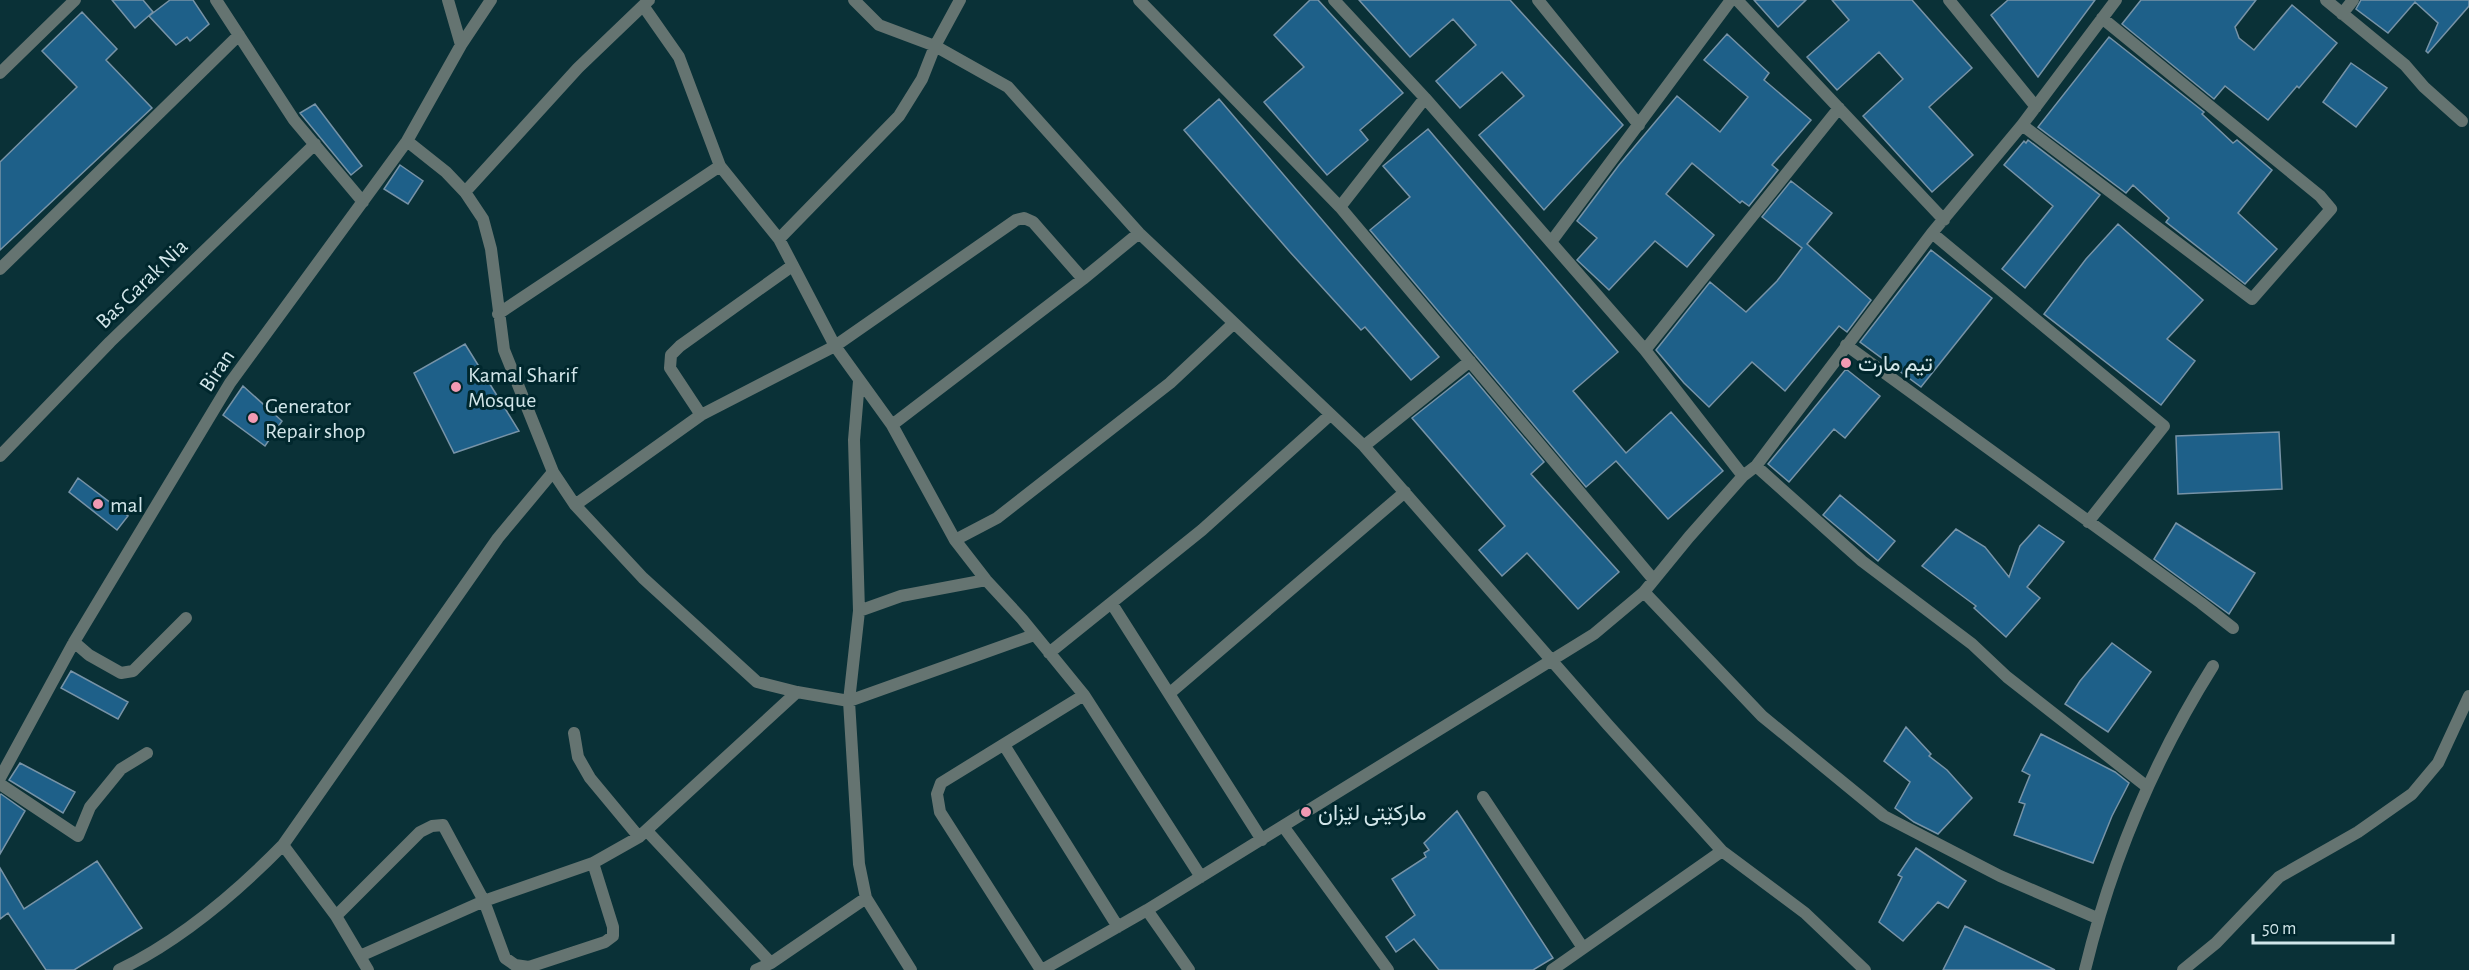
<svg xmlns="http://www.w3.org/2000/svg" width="2469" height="970" viewBox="0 0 2469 970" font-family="'Alegreya Sans',Vazirmatn,sans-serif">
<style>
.building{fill:#1e6089;stroke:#7793a7;stroke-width:1.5}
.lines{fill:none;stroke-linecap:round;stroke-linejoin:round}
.street{stroke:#657471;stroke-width:12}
.poi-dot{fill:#f19ab3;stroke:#00272d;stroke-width:2}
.labels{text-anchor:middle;stroke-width:6;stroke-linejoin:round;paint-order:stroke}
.street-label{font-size:22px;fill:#d2e6ea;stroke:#00272d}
.poi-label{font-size:22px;fill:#d2e6ea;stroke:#00272d;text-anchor:start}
</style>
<rect width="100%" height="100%" fill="#0a3137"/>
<path class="building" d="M112,0H143L153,12L135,28Z
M170,0H193L209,24L190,41L187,37L176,45L149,16Z
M1310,0H1318L1403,93L1360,130L1368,140L1327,175L1264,102L1304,67L1274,35Z
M1359,0H1510L1623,125L1544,210L1479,135L1524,96L1502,72L1460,108L1436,81L1476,45L1453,19L1410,57Z
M1754,0H1806L1778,27Z
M1832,0H1912L1972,68L1929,107L1973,155L1932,192L1863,116L1903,79L1879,52L1837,90L1807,57L1849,20Z
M2008,0H2095L2038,77L1991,15Z
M2141,0H2256L2235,27L2239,38L2254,50L2292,5L2337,43L2299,88L2297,86L2268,120L2225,86L2214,99L2122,24Z
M2361,0H2469V6L2428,53L2426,51L2438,23L2415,2L2388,33L2356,9Z
M82,12L117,49L106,60L152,108L0,250V162L77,87L42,51Z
M1727,34L1769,73L1764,80L1811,120L1772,165L1778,170L1749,206L1742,201L1740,203L1692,163L1666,194L1714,235L1687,267L1655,241L1609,290L1577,260L1597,238L1577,221L1619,165L1677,96L1720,132L1748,97L1704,60Z
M2109,37L2204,112L2202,114L2233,143L2237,140L2272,170L2238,213L2277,249L2245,284L2166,222L2169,218L2133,185L2126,193L2038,127Z
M2351,63L2387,88L2356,127L2323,102Z
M1219,99L1439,357L1411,380L1365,327L1361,330L1290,252L1184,130Z
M315,104L362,166L351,175L300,113Z
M1428,129L1618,352L1573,391L1626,453L1671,412L1723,471L1668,519L1616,461L1586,487L1370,230L1410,197L1383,166Z
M2028,140L2100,195L2025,288L2002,269L2053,206L2004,165L2024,141L2026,143Z
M400,165L423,181L408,204L384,189Z
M1791,181L1832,213L1807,244L1871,300L1847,332L1839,326L1785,391L1752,362L1709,407L1684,383L1656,350L1710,282L1746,312L1777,281L1802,248L1762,217Z
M2118,224L2203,300L2167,339L2195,361L2161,405L2044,314L2086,259Z
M1931,250L1992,298L1921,387L1860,342Z
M465,344L519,431L454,453L414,373Z
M1846,369L1880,396L1845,438L1834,429L1789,482L1768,464Z
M1469,373L1544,462L1531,474L1619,572L1578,609L1527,553L1502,576L1479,550L1505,526L1412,418Z
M243,386L282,421L265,446L223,415Z
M2279,432L2282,489L2178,494L2176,436Z
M78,478L128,516L117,530L69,492Z
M1840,495L1895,541L1878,561L1823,515Z
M2176,523L2255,573L2229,614L2154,559Z
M2039,525L2064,542L2027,587L2040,598L2006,637L1974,608L1976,606L1922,566L1956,529L1985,547L2009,577L2020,546Z
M2112,643L2151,672L2108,732L2065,704L2080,681Z
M71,671L128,702L118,719L61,688Z
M1906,727L1931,754L1929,756L1947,770L1972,798L1938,834L1914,822L1895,808L1910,782L1884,761Z
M2041,734L2115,772L2129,783L2112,816L2093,863L2014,835L2025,804L2019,802L2030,775L2022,771Z
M20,763L75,792L63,813L9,780Z
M1,794L25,811L0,854V795Z
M1457,811L1553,958L1533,970H1439L1414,939L1396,952L1386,937L1415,915L1392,879L1426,857L1424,853L1429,850L1424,843Z
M1916,848L1966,881L1948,908L1938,902L1903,941L1879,922L1902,877L1898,875Z
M97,861L142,928L74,970H46L8,913L0,919V868L24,909Z
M1965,926L1998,942L2055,970H1943Z"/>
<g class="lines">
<path class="street" d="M216,0L294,120L363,202
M448,0L461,45
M854,0L879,25L935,46L1008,87L1139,233L1364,446L1608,725L1722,851L1805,913L1865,970
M1139,0L1340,207L1653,579
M1334,0L1425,98L1645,350L1743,476
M1538,0L1639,125
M1737,0L1944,220
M1949,0L2036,107
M2326,0L2405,65L2424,87L2462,121
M644,7L679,57L720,166L779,239L835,346L892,425L955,540L986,580L1022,619L1084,695L1201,877
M2342,14L2353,0
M0,73L75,0
M2022,125L2252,299L2331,209L2320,196L2102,18
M407,141L446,172L465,192L483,219L491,249L504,350L553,472L575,505L643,578L757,682L797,692L849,701L1034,635
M465,192L578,68L649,0
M1340,207L1425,98
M1932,233L2164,426L2088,522
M779,239L899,116L922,79L935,46L960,0
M1551,242L1731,0
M0,269L239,35
M498,314L720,166
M1846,345L2201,603L2233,628
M1645,350L1839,108
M859,381L854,440L859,611L849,701L859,864L866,898L911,970
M701,415L670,368L671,355L680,346L792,266
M892,425L1083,279L1139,233
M1364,446L1470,361
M0,456L110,342L315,144
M1756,466L1862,561L1972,644L2007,677L2146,786
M575,505L701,415L835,346L1016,220L1024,218L1033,222L1083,279
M955,540L997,518L1170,383L1234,323
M1644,592L1762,716L1884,816L2000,876L2097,918
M1112,604L1262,840
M859,611L901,596L986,580
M74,642L89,655L121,673L133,671L186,618
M1049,653L1202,530L1330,415
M1170,693L1405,492
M574,733L578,757L590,778L639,837
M1004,745L1118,927
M0,778L74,642L230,383L407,141L461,45L491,0
M0,784L78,836L90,807L121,769L147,753
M1483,797L1583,948
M1283,826L1388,970
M647,831L771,963
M283,845L336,916L368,970
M1147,910L1189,970
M336,916L420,832L432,826L443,825L484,901L505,958L515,965L529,967L605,942L613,936V927L593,863
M360,956L484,901L593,863L639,837L797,692
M119,970C181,940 235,894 283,845L498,538L553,472
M756,970L771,963L866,898
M1041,970L940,812L937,794L941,783L1084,695
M1042,970L1147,910L1594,634L1644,592L1689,537L1743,476L1756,466L1932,233L2022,125L2116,0
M1552,970L1722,851
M2085,970C2111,862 2154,760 2213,666
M2183,970L2216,943L2279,877L2358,832L2412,794L2438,763L2469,696"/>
</g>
<g class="poi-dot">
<circle cx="1846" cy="363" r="6"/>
<circle cx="456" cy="387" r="6"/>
<circle cx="253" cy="418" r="6"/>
<circle cx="98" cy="504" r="6"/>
<circle cx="1306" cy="812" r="6"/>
</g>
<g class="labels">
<g class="street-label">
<text transform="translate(141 283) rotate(-44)" y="8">Bas Garak Nia</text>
<text transform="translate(216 370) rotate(-56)" y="8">Biran</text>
</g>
<g class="poi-label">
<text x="1858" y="371">تيم مارت</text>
<text x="468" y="382">Kamal Sharif<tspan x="468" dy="25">Mosque</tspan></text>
<text x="265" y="413">Generator<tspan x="265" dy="25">Repair shop</tspan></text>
<text x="110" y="512">mal</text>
<text x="1318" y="820">مارکێتی لێزان</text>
</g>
</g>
<path d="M2253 934v9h140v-9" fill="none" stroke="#d2e6ea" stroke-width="3"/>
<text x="2262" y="934" font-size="18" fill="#d2e6ea" stroke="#00272d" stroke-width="4.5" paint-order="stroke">50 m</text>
</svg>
